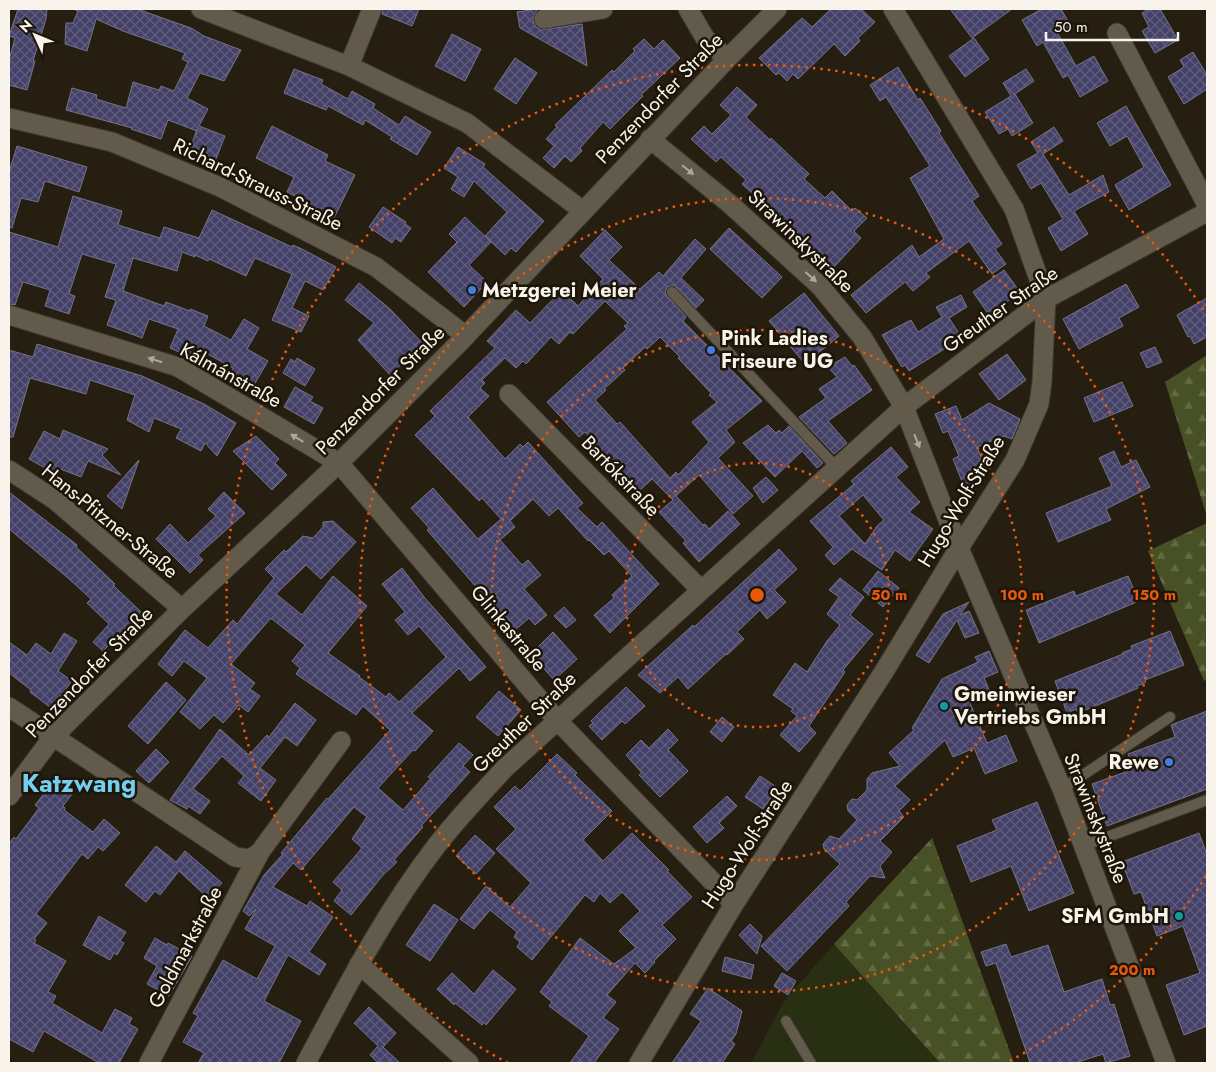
<svg xmlns="http://www.w3.org/2000/svg" width="1216" height="1072" viewBox="0 0 1216 1072" font-family="Jost,sans-serif">
<style>
.green{fill:#292f12}
.forest{fill:url(#forest-firs)}
.building{fill:url(#building-cross-hatch);stroke:#757485;fill-rule:evenodd}
.lines{fill:none;stroke-linecap:round;stroke-linejoin:round}
.lane-casing{stroke:#3d3730;stroke-width:12}
.street-casing{stroke:#3d3730;stroke-width:21}
.lane{stroke:#625b4b;stroke-width:10}
.street{stroke:#625b4b;stroke-width:19}
.oneway{fill:#ada89b}
.ring{fill:none;stroke:#e8590c;stroke-width:2.5;stroke-dasharray:2.5 5}
.shop-dot{fill:#3f7fe0;stroke:#1c1508;stroke-width:2}
.culture-dot{fill:#0f9aa8;stroke:#1c1508;stroke-width:2}
.labels{text-anchor:middle;stroke-width:5;stroke-linejoin:round;paint-order:stroke}
.street-label{font-size:20px;fill:#f8f4eb;stroke:#1c1508}
.poi-label{font-size:20px;font-weight:bold;fill:#f8f4eb;stroke:#1c1508;text-anchor:start}
.district-label{font-size:25px;font-weight:bold;fill:#73d0f1;stroke:#1c1508}
.centre{fill:#e8590c;stroke:#1c1508;stroke-width:2.5}
.ring-label{font-size:15px;text-anchor:middle;font-weight:bold;fill:#e8590c;stroke:#1c1508;stroke-width:5;stroke-linejoin:round;paint-order:stroke}
</style>
<defs>
<pattern id="forest-firs" width="22" height="20" patternUnits="userSpaceOnUse" patternTransform="scale(1.25)"><rect width="22" height="20" fill="#485125"/><path d="M5 1l3.5 6h-7zM16 11l3.5 6h-7z" fill="#636b45"/></pattern>
<pattern id="building-cross-hatch" width="8" height="8" patternUnits="userSpaceOnUse" patternTransform="scale(1.25)"><rect width="8" height="8" fill="#444169"/><path d="M0 0l8 8M0 8l8-8" fill="none" stroke="#605d7f"/></pattern>
</defs>
<rect width="100%" height="100%" fill="#251e11"/>
<path class="green" d="M834,944L940,1063H751L784,1001Z"/>
<path class="forest" d="M1207,355V517L1165,382Z
M1207,523V679L1204,681L1148,551Z
M932,838L1014,1063H940L834,944Z"/>
<path class="building" d="M18,9H47L46,19L33,61H35L27,90L9,85V60L15,38L9,36Z
M73,9H137L191,28L204,36L241,50L224,81L200,73L187,98L208,109L199,126L225,136L216,159L190,149L197,129V131L168,120L161,139L131,129L132,128L66,110L72,88L97,95L96,99L126,108L133,82L159,90L161,86L174,91L188,62L182,59L185,53L123,31L96,19L87,51L65,44L66,23H73L78,11Z
M383,9H419L412,26L382,14Z
M537,9L533,20L536,27L541,30L582,24L587,66L520,28L517,12Z
M831,9H861L875,22L858,38L860,41L845,56L834,44L798,79L793,74L787,81L779,73L776,75L759,58L802,18L812,27Z
M950,9H1012L972,38Z
M1042,9H1061L1071,26L1058,34L1076,66L1094,56L1108,81L1080,97L1068,75L1063,78L1043,42L1037,46L1022,20Z
M1149,9H1160L1178,40L1155,53L1142,31L1149,27L1142,13Z
M452,34L481,49L465,81L435,66Z
M974,38L989,59L965,77L949,56Z
M644,39L654,49L663,40L680,58L641,95L643,96L610,129L603,122L580,148L582,151L571,162L565,156L554,168L543,158L554,146L546,139L557,127L555,125L612,70L614,72L635,51L633,49Z
M1193,52L1207,75V89L1184,104L1168,77L1184,67L1180,60Z
M515,58L537,73L516,104L494,89Z
M898,67L918,100L920,98L941,131L939,133L979,196L972,201L1002,244L995,249L1006,264L992,274L969,241L926,273L930,277L913,291L905,282L866,313L851,295L912,245L919,257L944,239L910,178L930,166L886,97L880,101L870,85Z
M294,69L323,80L321,84L348,99L352,91L375,104L373,108L399,125L405,116L431,132L417,155L390,139L392,137L365,120L363,125L328,106L326,110L284,93Z
M1026,69L1034,81L1015,94L1033,123L1012,136L1008,129L999,134L985,112L1011,96L1003,83Z
M737,87L757,105L746,117L770,140L771,138L809,174L804,179L825,198L832,191L852,211L855,208L867,218L854,231L861,238L834,267L742,184L746,180L721,157L716,162L691,139L704,126L712,134L731,115L720,105Z
M1126,106L1171,185L1129,210L1115,185L1144,167L1127,136L1110,146L1097,123Z
M272,126L328,155L325,161L355,175L334,218L311,207L312,205L287,192L294,177L256,158Z
M1054,127L1063,141L1043,154L1069,195L1103,175L1109,192L1074,211L1088,234L1061,251L1048,228L1063,219L1041,183L1031,189L1017,165L1038,153L1031,142Z
M17,146L87,167L79,192L45,181L38,202L21,198L12,228L9,227V172Z
M458,147L485,164L483,167L544,221L516,252L511,248L505,255L485,236L507,212L474,181L464,197L451,189L458,177L444,168Z
M73,196L122,211L118,225L160,238L164,227L199,238L212,210L292,247L293,245L302,249L336,267L323,290L305,281L292,308L309,316L301,332L272,320L292,274L255,258L246,276L209,259L208,261L195,255V257L182,252L177,271L133,258L123,291L164,306L166,302L190,311V309L208,316L204,326L231,340L244,319L259,328L247,349L268,361L251,390L228,376L233,368L195,347L190,357L170,348L178,329L149,319L142,338L107,325L116,300L105,297L116,264L82,254L69,294L75,296L69,314L45,306L50,290L23,282L15,305L9,304V232L58,247Z
M383,207L406,222L405,224L411,228L401,242L395,238L392,243L369,227Z
M465,217L491,242L469,265L487,282L464,307L428,272L457,242L449,234Z
M729,228L782,277L762,298L710,249Z
M605,230L622,247L609,260L640,289L659,272L663,276L695,239L706,249L681,278L704,300L696,308L674,285L667,287L665,293L686,317L683,321L762,401L726,430L735,442L718,458L753,496L733,514L699,475L676,496L703,525L705,524L709,529L728,511L740,524L699,562L683,543L686,541L659,512L673,500L652,479L639,491L632,483L629,486L606,460L608,457L585,432L579,437L547,402L627,329L624,326L628,323L605,301L573,334L570,332L559,344L551,337L526,364L523,361L516,368L505,358L482,380L485,383L480,388L489,396L468,417L505,459L520,444L523,447L528,442L583,503L577,508L597,527L602,522L659,584L610,633L594,615L614,598L612,595L632,576L609,551L604,555L589,540L588,541L558,508L549,516L533,499L510,521L515,527L500,540L522,565L528,560L541,575L524,589L547,615L535,625L529,618L514,631L427,530L429,528L411,508L433,488L478,539L501,519L482,498L479,501L415,435L435,416L430,411L495,348L487,341L516,310L530,323L562,290L578,306L603,279L580,256ZM660,337L680,357L678,358L711,393L709,395L717,402L692,422L709,442L678,475L676,472L670,478L620,422L617,424L595,400L606,390L604,389L625,370L623,368L645,347L647,349Z
M1004,270L1020,292L989,315L973,292Z
M359,283L390,309L426,347L410,361L407,359L390,375L358,340L374,323L345,300Z
M1126,284L1139,307L1119,318L1123,326L1079,349L1063,319Z
M804,293L839,336L805,364L769,321Z
M961,295L967,307L949,318L962,338L909,371L905,365L902,367L882,335L911,320L918,332L942,317L936,307Z
M1207,298V337L1194,344L1190,336L1188,337L1177,315Z
M37,344L142,376L204,404L236,423L217,456L205,443L201,451L176,438L181,429L154,418L149,432L127,420L135,395L90,380L86,394L30,378L13,437H9V350L33,357Z
M1155,347L1162,362L1147,368L1140,353Z
M1007,354L1026,380L999,400L979,374Z
M845,357L852,366L854,365L872,390L828,421L847,443L834,454L799,417L826,398L819,389L837,377L828,367Z
M297,358L315,369L305,386L283,373L291,359L295,362Z
M1122,382L1133,406L1094,422L1084,398Z
M295,387L313,397L310,401L323,408L314,424L284,407Z
M989,403L1020,419L1012,439L1004,436L977,447L986,469L974,474L978,484L965,489L953,459L959,456L948,431L943,433L935,414L956,406L962,420Z
M768,425L776,433L779,430L782,433L789,426L823,463L817,468L802,451L775,477L743,443Z
M63,430L108,449L102,455L121,475L88,461L81,477L58,468L54,473L29,459L44,431L60,439Z
M256,436L279,459L275,463L287,475L272,490L233,451Z
M891,447L908,467L896,477L920,502L909,512L933,529L910,561L895,550L882,570L852,549L834,565L825,555L833,547L810,521L854,484L851,481ZM863,495L884,520L877,526L865,544L839,516Z
M1114,451L1121,467L1136,460L1150,487L1106,509L1111,520L1058,542L1046,513L1112,486L1099,458Z
M139,460L122,509L107,496Z
M766,477L778,490L763,503L753,488Z
M9,492L77,545L76,547L115,584L113,585L141,612L103,651L93,642L109,624L87,603L91,599L67,577L9,529Z
M224,492L245,513L198,555L203,560L190,573L156,539L170,524L188,543L216,516L208,509Z
M333,521L356,542L321,579L306,565L276,594L302,615L333,576L367,606L328,653L360,676L359,677L386,697L389,693L399,702L446,657L419,626L408,635L395,620L405,612L382,584L402,568L424,597L486,667L470,681L459,668L412,713L433,731L415,751L413,750L378,788L403,810L431,778L428,777L459,743L473,755L463,766L470,772L421,826L423,827L394,860L397,862L383,875L351,915L334,901L342,890L333,882L362,848L352,839L367,817L354,807L301,870L293,863L273,887L307,906L310,901L333,917L309,952L326,964L319,975L288,955L264,1001L301,1021L279,1063H198L204,1053L183,1042L198,1016L193,1013L223,960L257,979L275,946L245,929L256,909L249,916L243,911L264,875L283,854L281,853L327,798L328,799L390,730L363,706L356,715L296,674L300,668L292,661L305,645L272,619H270L231,664L255,683L250,689L260,696L248,712L239,705L223,723L214,715L200,729L180,712L207,678L184,661L172,676L158,664L185,630L208,648L233,620L237,624L274,578L265,569L284,550L286,552L303,536L313,538L323,527V522Z
M779,549L797,569L774,590L786,602L767,619L760,610L737,632L744,639L727,655L726,654L688,689L678,677L660,693L638,675L693,625L694,627Z
M878,571L899,588L883,607L863,590Z
M1128,576L1139,601L1039,643L1026,610L1074,591L1076,596Z
M840,578L864,597L850,615L873,634L843,670L845,672L809,726L816,733L799,752L780,735L797,716L791,711L793,709L773,695L795,663L807,672L827,641L840,625L827,614L839,597L829,590Z
M969,602L960,615L969,611L979,633L965,638L957,620L929,663L916,655L943,614Z
M564,607L576,620L566,628L554,616Z
M1170,631L1184,665L1145,680L1146,682L1137,686L1138,688L1100,704L1078,713L1076,709L1067,713L1055,681L1123,654L1122,653L1132,649L1131,646Z
M553,632L577,659L554,680L531,654Z
M64,633L77,641L58,671L72,681L51,708L30,692L31,690L9,673V642L27,655L36,643L51,654Z
M989,651L998,672L984,678L991,694L970,703L987,743L1006,735L1017,761L985,774L974,748L953,757L945,740L895,786L910,800L899,811L904,817L880,841L892,852L880,866L885,878L870,876L846,902L849,906L787,971L761,946L840,864L824,849L823,844L830,836L839,839L857,820L848,811L847,805L852,799L857,800L867,790V779L872,773L900,766L889,753L914,730L912,728L942,679L978,662L975,657Z
M166,682L186,700L148,744L128,726Z
M626,687L645,706L625,724L622,721L602,740L589,726L593,723L591,721Z
M499,691L521,710L498,736L476,717Z
M295,703L316,720L297,746L285,737L260,768L276,780L261,801L238,783L244,776L222,756L193,789L210,801L200,814L188,806L187,809L170,800L220,729L249,755L267,735L269,737Z
M1207,711V789L1107,826L1092,784L1134,769L1128,754L1175,737L1171,725Z
M722,717L734,727L722,742L710,732Z
M668,729L678,740L668,750L688,771L660,797L639,775L642,773L626,755L641,740L649,748Z
M156,749L169,762L149,783L136,771Z
M557,754L577,773L575,775L612,811L583,840L603,861L632,833L669,870L667,871L692,897L662,925L676,939L660,955H658L659,956L654,961L655,962L645,973L635,963L607,995L616,1002L603,1018L619,1029L594,1063H570L589,1036L549,1006L552,1002L540,992L580,938L614,964L636,948L619,931L640,911L622,892L610,903L600,893L594,902L585,895L532,960L517,947L520,942L514,937L517,932L490,910L474,929L460,919L486,886L510,907L531,883L496,849L516,829L494,807L515,786L520,791Z
M760,776L778,788L763,809L745,797Z
M54,781L72,794L63,806L65,808L64,810L93,832L104,819L120,833L103,851L98,847L88,859L82,854L36,914L47,923L34,939L36,940L34,943L66,961L48,992L56,996L52,1003L102,1033L115,1009L132,1018L129,1024L138,1029L119,1063H99L44,1031L33,1052L9,1039V844L14,837L16,839L39,808L35,805Z
M727,796L737,806L719,823L724,828L707,843L693,827Z
M1037,802L1074,893L1029,911L1011,866L971,882L957,846L997,830L992,820Z
M1199,833L1207,855V1026L1184,1035L1166,985L1200,973L1183,926L1157,936L1141,892L1134,894L1122,862Z
M475,835L495,853L476,874L456,856Z
M156,846L176,862L185,851L222,883L208,898L179,871L160,895L155,891L146,902L125,885Z
M434,904L458,920L430,961L406,945Z
M99,916L126,932L120,941L124,943L117,955L114,953L110,960L83,945Z
M750,924L762,936L757,954L739,935Z
M155,938L167,945L168,943L192,956L169,996L147,984L157,966L144,958Z
M1006,944L1011,957L1048,945L1064,992L1102,979L1110,1005L1114,1004L1130,1056L1106,1063L1103,1054L1075,1063H1030L996,963L986,966L981,952Z
M725,957L754,965L751,979L722,971Z
M493,970L516,989L486,1025L484,1022L482,1025L455,1003L454,1005L437,989L452,973L474,994Z
M782,973L796,981L788,995L774,986Z
M708,988L742,1011L736,1034L731,1041L735,1044L722,1063H672L701,1021L690,1014Z
M369,1007L396,1033L383,1047L400,1063H378L370,1055L378,1046L354,1023Z"/>
<g class="lines">
<g class="lane-casing">
<path id="lane" d="M672,292L837,468
M1062,789L1170,717
M1083,846L1207,800
M786,1021L811,1063"/>
</g>
<g class="street-casing">
<path id="street" d="M201,9L349,66L467,123L583,211
M688,9L705,38L727,59
M544,19L603,9
M1117,33L1207,205
M349,66L372,9
M9,118L112,142L220,187L376,267L466,336
M650,139L730,204L820,286L862,337L904,407L959,548L1062,789L1166,1063
M9,315L178,367L339,463L557,720L734,904
M509,394L701,590
M9,470L55,500L182,609
M9,707L235,857L250,859L260,852L341,741
M9,796L52,738L182,609L339,463L459,343L727,59L777,9
M359,964L469,1063
M149,1063L260,852
M306,1063C346,988 385,912 437,845C458,818 482,793 505,768L904,407L1046,299L1207,212
M639,1063L734,904L885,670L959,548L1015,460L1039,404L1042,382L1046,299L1014,209L893,9"/>
</g>
<use href="#lane" class="lane"/>
<use href="#street" class="street"/>
</g>
<defs><path id="oneway-solid" d="M-6-.8H1V-3.2L6.5 0L1 3.2V.8H-6Z" transform="scale(1.25)"/></defs>
<g class="oneway">
<use href="#oneway-solid" transform="translate(688 170) rotate(39)"/>
<use href="#oneway-solid" transform="translate(811 277) rotate(42)"/>
<use href="#oneway-solid" transform="translate(155 360) rotate(-162)"/>
<use href="#oneway-solid" transform="translate(297 438) rotate(-149)"/>
<use href="#oneway-solid" transform="translate(917 441) rotate(68)"/>
</g>
<g class="ring">
<circle cx="757" cy="595" r="132"/>
<circle cx="757" cy="595" r="265"/>
<circle cx="757" cy="595" r="397"/>
<path d="M1206 876A530 530 0 0 1 1006 1063M508 1063A530 530 0 1 1 1206 314"/>
</g>
<g class="shop-dot">
<circle cx="472" cy="290" r="5"/>
<circle cx="711" cy="350" r="5"/>
<circle cx="1169" cy="762" r="5"/>
</g>
<g class="culture-dot">
<circle cx="944" cy="706" r="5"/>
<circle cx="1179" cy="916" r="5"/>
</g>
<g class="labels">
<g class="street-label">
<text transform="translate(659 98) rotate(-46)" y="7">Penzendorfer Straße</text>
<text transform="translate(258 184) rotate(26)" y="7">Richard-Strauss-Straße</text>
<text transform="translate(801 241) rotate(44)" y="7">Strawinskystraße</text>
<text transform="translate(1000 309) rotate(-35)" y="7">Greuther Straße</text>
<text transform="translate(231 375) rotate(29)" y="7">Kálmánstraße</text>
<text transform="translate(380 390) rotate(-45)" y="7">Penzendorfer Straße</text>
<text transform="translate(621 476) rotate(46)" y="7">Bartókstraße</text>
<text transform="translate(961 501) rotate(-59)" y="7">Hugo-Wolf-Straße</text>
<text transform="translate(110 521) rotate(39)" y="7">Hans-Pfitzner-Straße</text>
<text transform="translate(509 628) rotate(50)" y="7">Glinkastraße</text>
<text transform="translate(89 672) rotate(-46)" y="7">Penzendorfer Straße</text>
<text transform="translate(524 722) rotate(-44)" y="7">Greuther Straße</text>
<text transform="translate(1096 818) rotate(68)" y="7">Strawinskystraße</text>
<text transform="translate(747 844) rotate(-57)" y="7">Hugo-Wolf-Straße</text>
<text transform="translate(185 947) rotate(-62)" y="7">Goldmarkstraße</text>
</g>
<g class="poi-label">
<text x="482" y="297">Metzgerei Meier</text>
<text x="721" y="345">Pink Ladies<tspan x="721" dy="23">Friseure UG</tspan></text>
<text x="954" y="701">Gmeinwieser<tspan x="954" dy="23">Vertriebs GmbH</tspan></text>
<text x="1159" y="769" text-anchor="end">Rewe</text>
<text x="1169" y="923" text-anchor="end">SFM GmbH</text>
</g>
<g class="district-label">
<text x="79" y="792">Katzwang</text>
</g>
</g>
<circle cx="757" cy="595" r="8" class="centre"/>
<g class="ring-label">
<text x="889" y="600">50 m</text>
<text x="1022" y="600">100 m</text>
<text x="1154" y="600">150 m</text>
<text x="1132" y="975">200 m</text>
</g>
<rect width="1216" height="1072" fill="none" stroke="#f8f4eb" stroke-width="20"/>
<g transform="translate(35 35) rotate(314)" stroke="#1c1508" stroke-width="4" paint-order="stroke">
<path d="M0-4L9 19L0 12L-9 19Z" fill="#f8f4eb"/>
<text y="-8" font-size="14" font-weight="bold" text-anchor="middle" fill="#f8f4eb">N</text>
</g>
<path d="M1046 32v8h132v-8" fill="none" stroke="#f8f4eb" stroke-width="2.5"/>
<text x="1054" y="32" font-size="15" fill="#f8f4eb" stroke="#1c1508" stroke-width="4" paint-order="stroke">50 m</text>
</svg>
